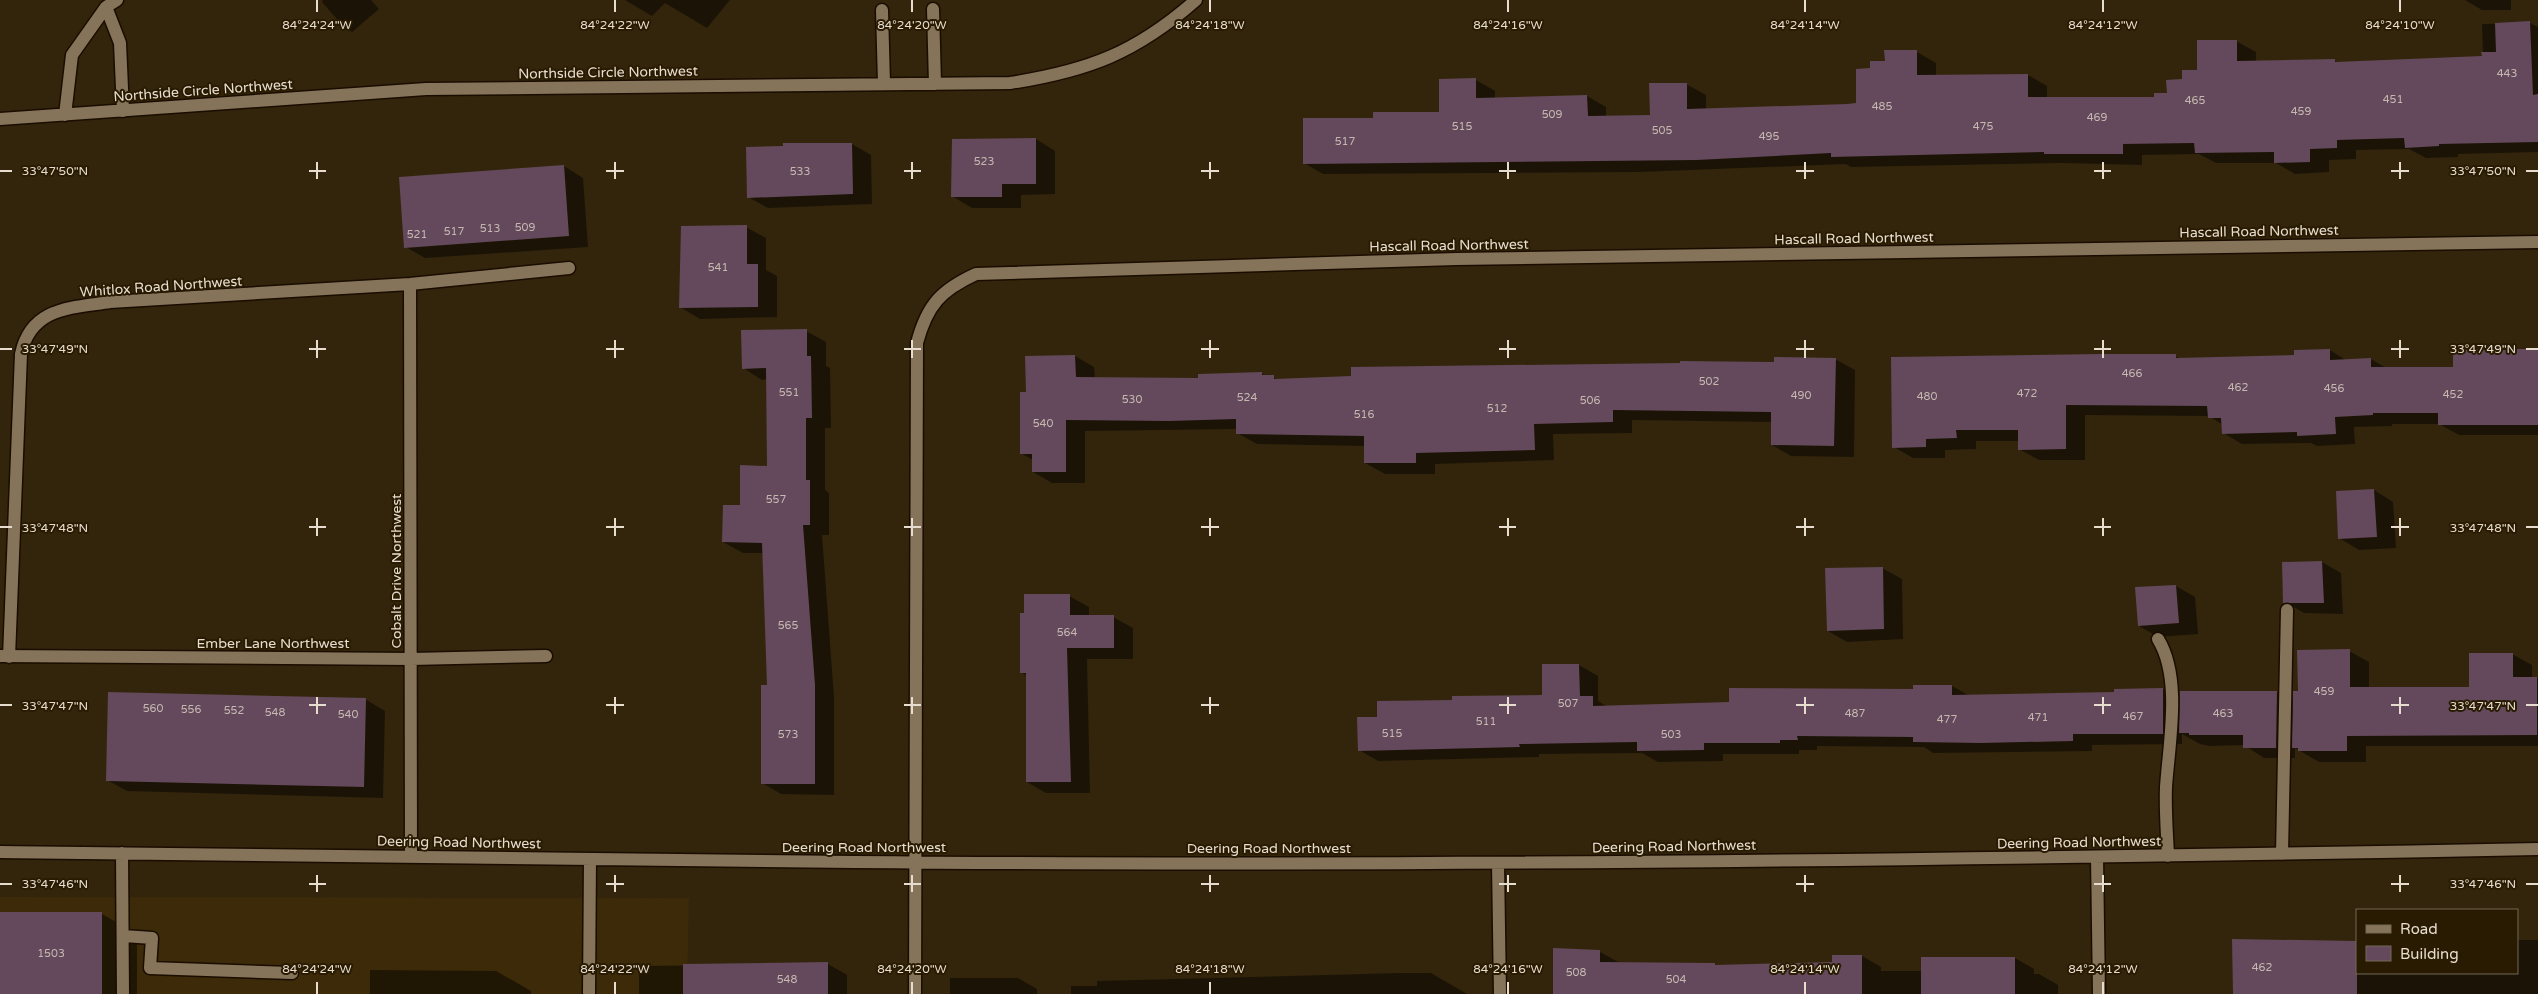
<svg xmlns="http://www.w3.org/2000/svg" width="2538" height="994" viewBox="0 0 2538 994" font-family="'Varela Round',sans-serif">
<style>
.built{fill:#3c2a08}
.shadow{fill:#0007}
.building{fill:#63495b}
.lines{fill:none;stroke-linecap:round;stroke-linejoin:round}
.minor-casing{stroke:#1a0d00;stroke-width:15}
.minor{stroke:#857459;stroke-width:12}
.ticks{fill:none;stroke:#e7ddce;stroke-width:2}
.labels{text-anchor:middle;stroke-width:4;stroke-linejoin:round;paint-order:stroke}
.number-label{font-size:11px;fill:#c6b8b1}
.street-label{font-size:14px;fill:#e7ddce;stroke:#291b02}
.ticks-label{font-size:12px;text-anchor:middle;fill:#e7ddce;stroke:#291b02;stroke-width:4;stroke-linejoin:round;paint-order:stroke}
</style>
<rect width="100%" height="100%" fill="#33250b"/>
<path class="built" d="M0,897L689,898L687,994H0Z"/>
<path class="shadow" d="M323,0H371L379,9L352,32L343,26L322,2Z
M625,0H730L707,28L665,3L652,16Z
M2465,0H2511V10H2482Z
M2530,23L2538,27V152L2458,154V157L2426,158L2409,149L2356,150V159L2329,160V172L2295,174L2276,163H2216L2199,154L2142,155V165L2062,163L1851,167L1846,164L1639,172L1323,174L1304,163L1374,119L1440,113L1476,80L1495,91V99L1587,96L1606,107V117L1651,116L1686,84L1706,95V110L1858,104L1872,69L1886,62L1917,52L1936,63V76L2028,75L2047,86V98H2156L2168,94L2236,41L2256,52V62L2335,61L2339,63L2483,57L2482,24Z
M1036,139L1055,151V194L1021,195V208H972L952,196Z
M852,144L871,155L872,204L768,208L748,197L784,148Z
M564,166L583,178L588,247L425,258L406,247Z
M746,227L766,238V270L777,276V317L700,319L680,307Z
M806,331L826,342V366L830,368L831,428H825V490L829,493V535H822L834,697V795L781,794L762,783L769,686L764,553H743L723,542L741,506L769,467L768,379L762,380L743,368Z
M2330,350L2347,361L2371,359L2386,368H2454L2538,350V435H2459L2439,424H2392V426L2354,427L2355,444L2317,446L2311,443L2242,444L2223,433V425L2209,416L2085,415V460H2039L2019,449V441H1976V449L1945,450V458H1913L1894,447L2175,356L2181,359L2295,356Z
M1075,356L1094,367L1095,379L1200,380L1262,374L1280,380L1775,364L1835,359L1855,370L1854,457L1791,456L1772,445V422L1632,420V433L1553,434L1554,460L1435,464V474H1385L1365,463V446L1257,444L1237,433V429L1085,431V483H1052L1033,472V460L1022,454L1027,393Z
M2374,490L2393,502L2396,548L2359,550L2339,538Z
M2322,562L2341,573L2343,614L2304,613L2285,602Z
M1882,568L1902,579L1903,639L1847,642L1828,631Z
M2176,586L2195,597L2198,634L2158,637L2139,626Z
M1069,596L1089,607V617H1113L1133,628V659H1087L1090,793H1046L1027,782V676L1021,672Z
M2349,651L2369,662V688H2470L2512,654L2532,665V678H2538V746H2366V762H2319L2295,748V758H2264L2244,745L2209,746L2200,744L2182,734V744L2092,745V751L1933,753L1924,747L1817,746V750H1799V754H1723V761L1658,762L1642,753L1539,754V757L1378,761L1359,750L1378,718L1453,701L1544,696L1579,665L1598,676V701L1608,707L1730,703L1952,686L1970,696L2115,694V690L2163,689L2181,700L2277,692L2294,702L2299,692Z
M365,699L385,711L383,798L127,791L107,780Z
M0,914H102L137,934V994H0Z
M2517,940H2538V994H2234L2357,973H2517Z
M1600,952L1620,963L1715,964L1718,967L1833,963L1862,956L1881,967V971H1922L2015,958L2034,969V974H2039L2058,985V994H1554Z
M828,964L847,975V994H639V966Z
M370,970L496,971L531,991V994H370Z
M1400,973H1431L1467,994H1071V986H1097V981Z
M950,978H1018L1037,989V994H950Z"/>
<path class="building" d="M2530,21L2533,95L2538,94V142L2439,144V146L2405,148L2404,138L2337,140V148L2310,149V162L2274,163V152L2195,153L2194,143L2123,144V154H2044V152L1831,157V153L1697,160L1303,164V118H1373V112H1439V79L1476,78V98L1587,95L1588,116L1650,115L1649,83H1687V109L1847,104L1856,103V69L1870,68V61H1885L1884,50H1917V75L2028,74V97H2154V93H2167L2166,80L2182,79V70H2197V40H2237V61L2335,59V62L2482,56L2481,52H2496L2495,23Z
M1036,138V184H1002V197H951L952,139Z
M783,143H852L853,194L747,198L746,147L783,146Z
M564,165L569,236L404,248L399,177Z
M747,225V264H758V307L679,308L681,226Z
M807,329V356H811L812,418H806V480H810V525H803L815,685V784H761V685H767L762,543L722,542L723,505H740V465L767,466L766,368L742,369L741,330Z
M2330,349V360L2371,358V367H2453V349H2538V425H2438V413H2373V415L2335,417L2336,434L2297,436V432L2222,434L2221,418H2208L2207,406L2066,405V449L2018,450V430H1956L1957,438L1926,439V447L1892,448L1891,357L2101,354H2176V358L2294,355V350Z
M1075,355L1076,377L1198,378V374L1262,372V375H1274V379L1351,376V367L1680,363V361L1774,362V357L1836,358L1834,446L1771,445V412L1613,410V422L1534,424L1535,450L1416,453V463H1364V436L1236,434V419L1169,421L1066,420V472H1032V454H1020V392H1026L1025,356Z
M2374,489L2377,537L2338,539L2336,491Z
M2322,561L2324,603H2283L2282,562Z
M1883,567L1884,629L1827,631L1825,568Z
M2176,585L2179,623L2138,626L2135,587Z
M1024,594H1070V615H1114V648H1067L1071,782H1026V673H1020V613H1024Z
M2350,649V687H2469V653H2513V677H2537V735L2347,736V751H2298V748H2292L2293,691H2298L2297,650Z
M1542,664H1579L1580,696H1593V706L1729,702V688L1913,689V685H1952V695L2114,692V689L2163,688V734H2073V741L1981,743L1913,742V737L1797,736L1798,740H1780V743H1704V750L1637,751V742L1519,744L1520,747L1358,751L1357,717H1377V701L1452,700V696L1542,695Z
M2180,691H2277L2276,748H2243V735H2189V733H2179Z
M108,692L366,698L364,787L106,781Z
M0,912H102V994H0Z
M2232,939L2357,941V994H2233Z
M1553,948L1600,950V962L1715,963V965L1832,962V955H1862V994H1553Z
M1921,957H2015V994H1921Z
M828,962V994H683V964Z"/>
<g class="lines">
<g class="minor-casing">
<path id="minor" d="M106,7L120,43L123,111
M933,9L935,84
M882,10L884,84
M65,115L72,55L106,7L117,0
M0,119L426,89L1010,83C1088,71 1136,53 1196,0
M410,284L411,857
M2158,639C2182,678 2169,742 2166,787C2165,809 2167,833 2168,856
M0,656L411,659L546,656
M9,657L21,354C31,307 71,308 110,302L410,284L569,268
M0,852C285,855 570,860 854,862C1416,867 1977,860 2538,849
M122,853L123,994
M2282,854L2287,610
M2097,857L2099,994
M1498,863L1500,994
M124,936L152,938L150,968L292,973
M589,994L590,859
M915,994L917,343C927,305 941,290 976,274L1456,259L2538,242"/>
</g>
<use href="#minor" class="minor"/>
</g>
<path class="ticks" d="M317,0V12M615,0V12M912,0V12M1210,0V12M1508,0V12M1805,0V12M2103,0V12M2400,0V12M317,162V179M615,162V179M912,162V179M1210,162V179M1508,162V179M1805,162V179M2103,162V179M2400,162V179M0,171H12M309,171H326M606,171H624M904,171H921M1201,171H1219M1499,171H1516M1796,171H1814M2094,171H2111M2391,171H2409M2526,171H2538M317,340V358M615,340V358M912,340V358M1210,340V358M1508,340V358M1805,340V358M2103,340V358M2400,340V358M0,349H12M309,349H326M606,349H624M904,349H921M1201,349H1219M1499,349H1516M1796,349H1814M2094,349H2111M2391,349H2409M2526,349H2538M317,518V536M615,518V536M912,518V536M1210,518V536M1508,518V536M1805,518V536M2103,518V536M2400,518V536M0,527H12M309,527H326M606,527H624M904,527H921M1201,527H1219M1499,527H1516M1796,527H1814M2094,527H2111M2391,527H2409M2526,527H2538M317,697V714M615,697V714M912,697V714M1210,697V714M1508,697V714M1805,697V714M2103,697V714M2400,697V714M0,705H12M309,705H326M606,705H624M904,705H921M1201,705H1219M1499,705H1516M1796,705H1814M2094,705H2111M2391,705H2409M2526,705H2538M317,875V892M615,875V892M912,875V892M1210,875V892M1508,875V892M1805,875V892M2103,875V892M2400,875V892M0,884H12M309,884H326M606,884H624M904,884H921M1201,884H1219M1499,884H1516M1796,884H1814M2094,884H2111M2391,884H2409M2526,884H2538M317,982V994M615,982V994M912,982V994M1210,982V994M1508,982V994M1805,982V994M2103,982V994"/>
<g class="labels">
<g class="number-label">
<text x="2507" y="77">443</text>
<text x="2393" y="103">451</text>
<text x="2195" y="104">465</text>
<text x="1882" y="110">485</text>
<text x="2301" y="115">459</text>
<text x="1552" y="118">509</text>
<text x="2097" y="121">469</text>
<text x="1462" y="130">515</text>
<text x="1983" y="130">475</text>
<text x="1662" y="134">505</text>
<text x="1769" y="140">495</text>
<text x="1345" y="145">517</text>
<text x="984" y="165">523</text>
<text x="800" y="175">533</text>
<text x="525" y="231">509</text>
<text x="490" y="232">513</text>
<text x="454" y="235">517</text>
<text x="417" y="238">521</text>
<text x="718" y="271">541</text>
<text x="2132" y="377">466</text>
<text x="1709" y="385">502</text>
<text x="2238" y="391">462</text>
<text x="2334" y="392">456</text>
<text x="789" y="396">551</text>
<text x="2027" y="397">472</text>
<text x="2453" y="398">452</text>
<text x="1801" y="399">490</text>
<text x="1927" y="400">480</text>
<text x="1247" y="401">524</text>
<text x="1132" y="403">530</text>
<text x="1590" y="404">506</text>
<text x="1497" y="412">512</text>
<text x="1364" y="418">516</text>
<text x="1043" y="427">540</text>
<text x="776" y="503">557</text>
<text x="788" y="629">565</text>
<text x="1067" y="636">564</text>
<text x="2324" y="695">459</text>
<text x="1568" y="707">507</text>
<text x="153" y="712">560</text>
<text x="191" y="713">556</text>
<text x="234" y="714">552</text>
<text x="275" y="716">548</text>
<text x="1855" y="717">487</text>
<text x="2223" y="717">463</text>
<text x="348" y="718">540</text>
<text x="2133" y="720">467</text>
<text x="2038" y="721">471</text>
<text x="1947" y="723">477</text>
<text x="1486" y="725">511</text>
<text x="1392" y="737">515</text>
<text x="788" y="738">573</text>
<text x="1671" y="738">503</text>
<text x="51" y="957">1503</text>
<text x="2262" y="971">462</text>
<text x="1576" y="976">508</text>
<text x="787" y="983">548</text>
<text x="1676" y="983">504</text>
</g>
<g class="street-label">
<text transform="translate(608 72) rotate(-1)" y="5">Northside Circle Northwest</text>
<text transform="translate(203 90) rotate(-4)" y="5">Northside Circle Northwest</text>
<text transform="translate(2259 231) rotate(-1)" y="5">Hascall Road Northwest</text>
<text transform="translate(1854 238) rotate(-1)" y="5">Hascall Road Northwest</text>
<text transform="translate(1449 245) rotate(-1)" y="5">Hascall Road Northwest</text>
<text transform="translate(161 286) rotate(-4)" y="5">Whitlox Road Northwest</text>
<text transform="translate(396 571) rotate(-90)" y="5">Cobalt Drive Northwest</text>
<text x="273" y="648">Ember Lane Northwest</text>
<text transform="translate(459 842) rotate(1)" y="5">Deering Road Northwest</text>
<text transform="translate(2079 842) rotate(-1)" y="5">Deering Road Northwest</text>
<text transform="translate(1674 846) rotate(-1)" y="5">Deering Road Northwest</text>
<text x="864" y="852">Deering Road Northwest</text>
<text x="1269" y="853">Deering Road Northwest</text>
</g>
</g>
<g class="ticks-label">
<text x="317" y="29">84°24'24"W</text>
<text x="615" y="29">84°24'22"W</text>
<text x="912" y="29">84°24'20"W</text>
<text x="1210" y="29">84°24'18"W</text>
<text x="1508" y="29">84°24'16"W</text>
<text x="1805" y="29">84°24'14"W</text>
<text x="2103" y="29">84°24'12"W</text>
<text x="2400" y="29">84°24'10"W</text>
<text x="55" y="175">33°47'50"N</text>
<text x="2483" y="175">33°47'50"N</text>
<text x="55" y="353">33°47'49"N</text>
<text x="2483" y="353">33°47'49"N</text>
<text x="55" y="532">33°47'48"N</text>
<text x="2483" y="532">33°47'48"N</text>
<text x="55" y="710">33°47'47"N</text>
<text x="2483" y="710">33°47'47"N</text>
<text x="55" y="888">33°47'46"N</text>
<text x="2483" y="888">33°47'46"N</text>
<text x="317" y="973">84°24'24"W</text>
<text x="615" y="973">84°24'22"W</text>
<text x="912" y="973">84°24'20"W</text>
<text x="1210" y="973">84°24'18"W</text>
<text x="1508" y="973">84°24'16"W</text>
<text x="1805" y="973">84°24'14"W</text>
<text x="2103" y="973">84°24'12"W</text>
</g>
<rect x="2356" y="909" width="162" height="65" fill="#291b02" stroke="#756954"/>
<rect x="2366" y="925" width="25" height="8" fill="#857459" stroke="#756954"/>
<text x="2400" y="934" font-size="15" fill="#e7ddce">Road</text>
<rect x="2366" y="946" width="25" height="15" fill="#63495b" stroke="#756954"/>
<text x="2400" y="959" font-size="15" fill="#e7ddce">Building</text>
</svg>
